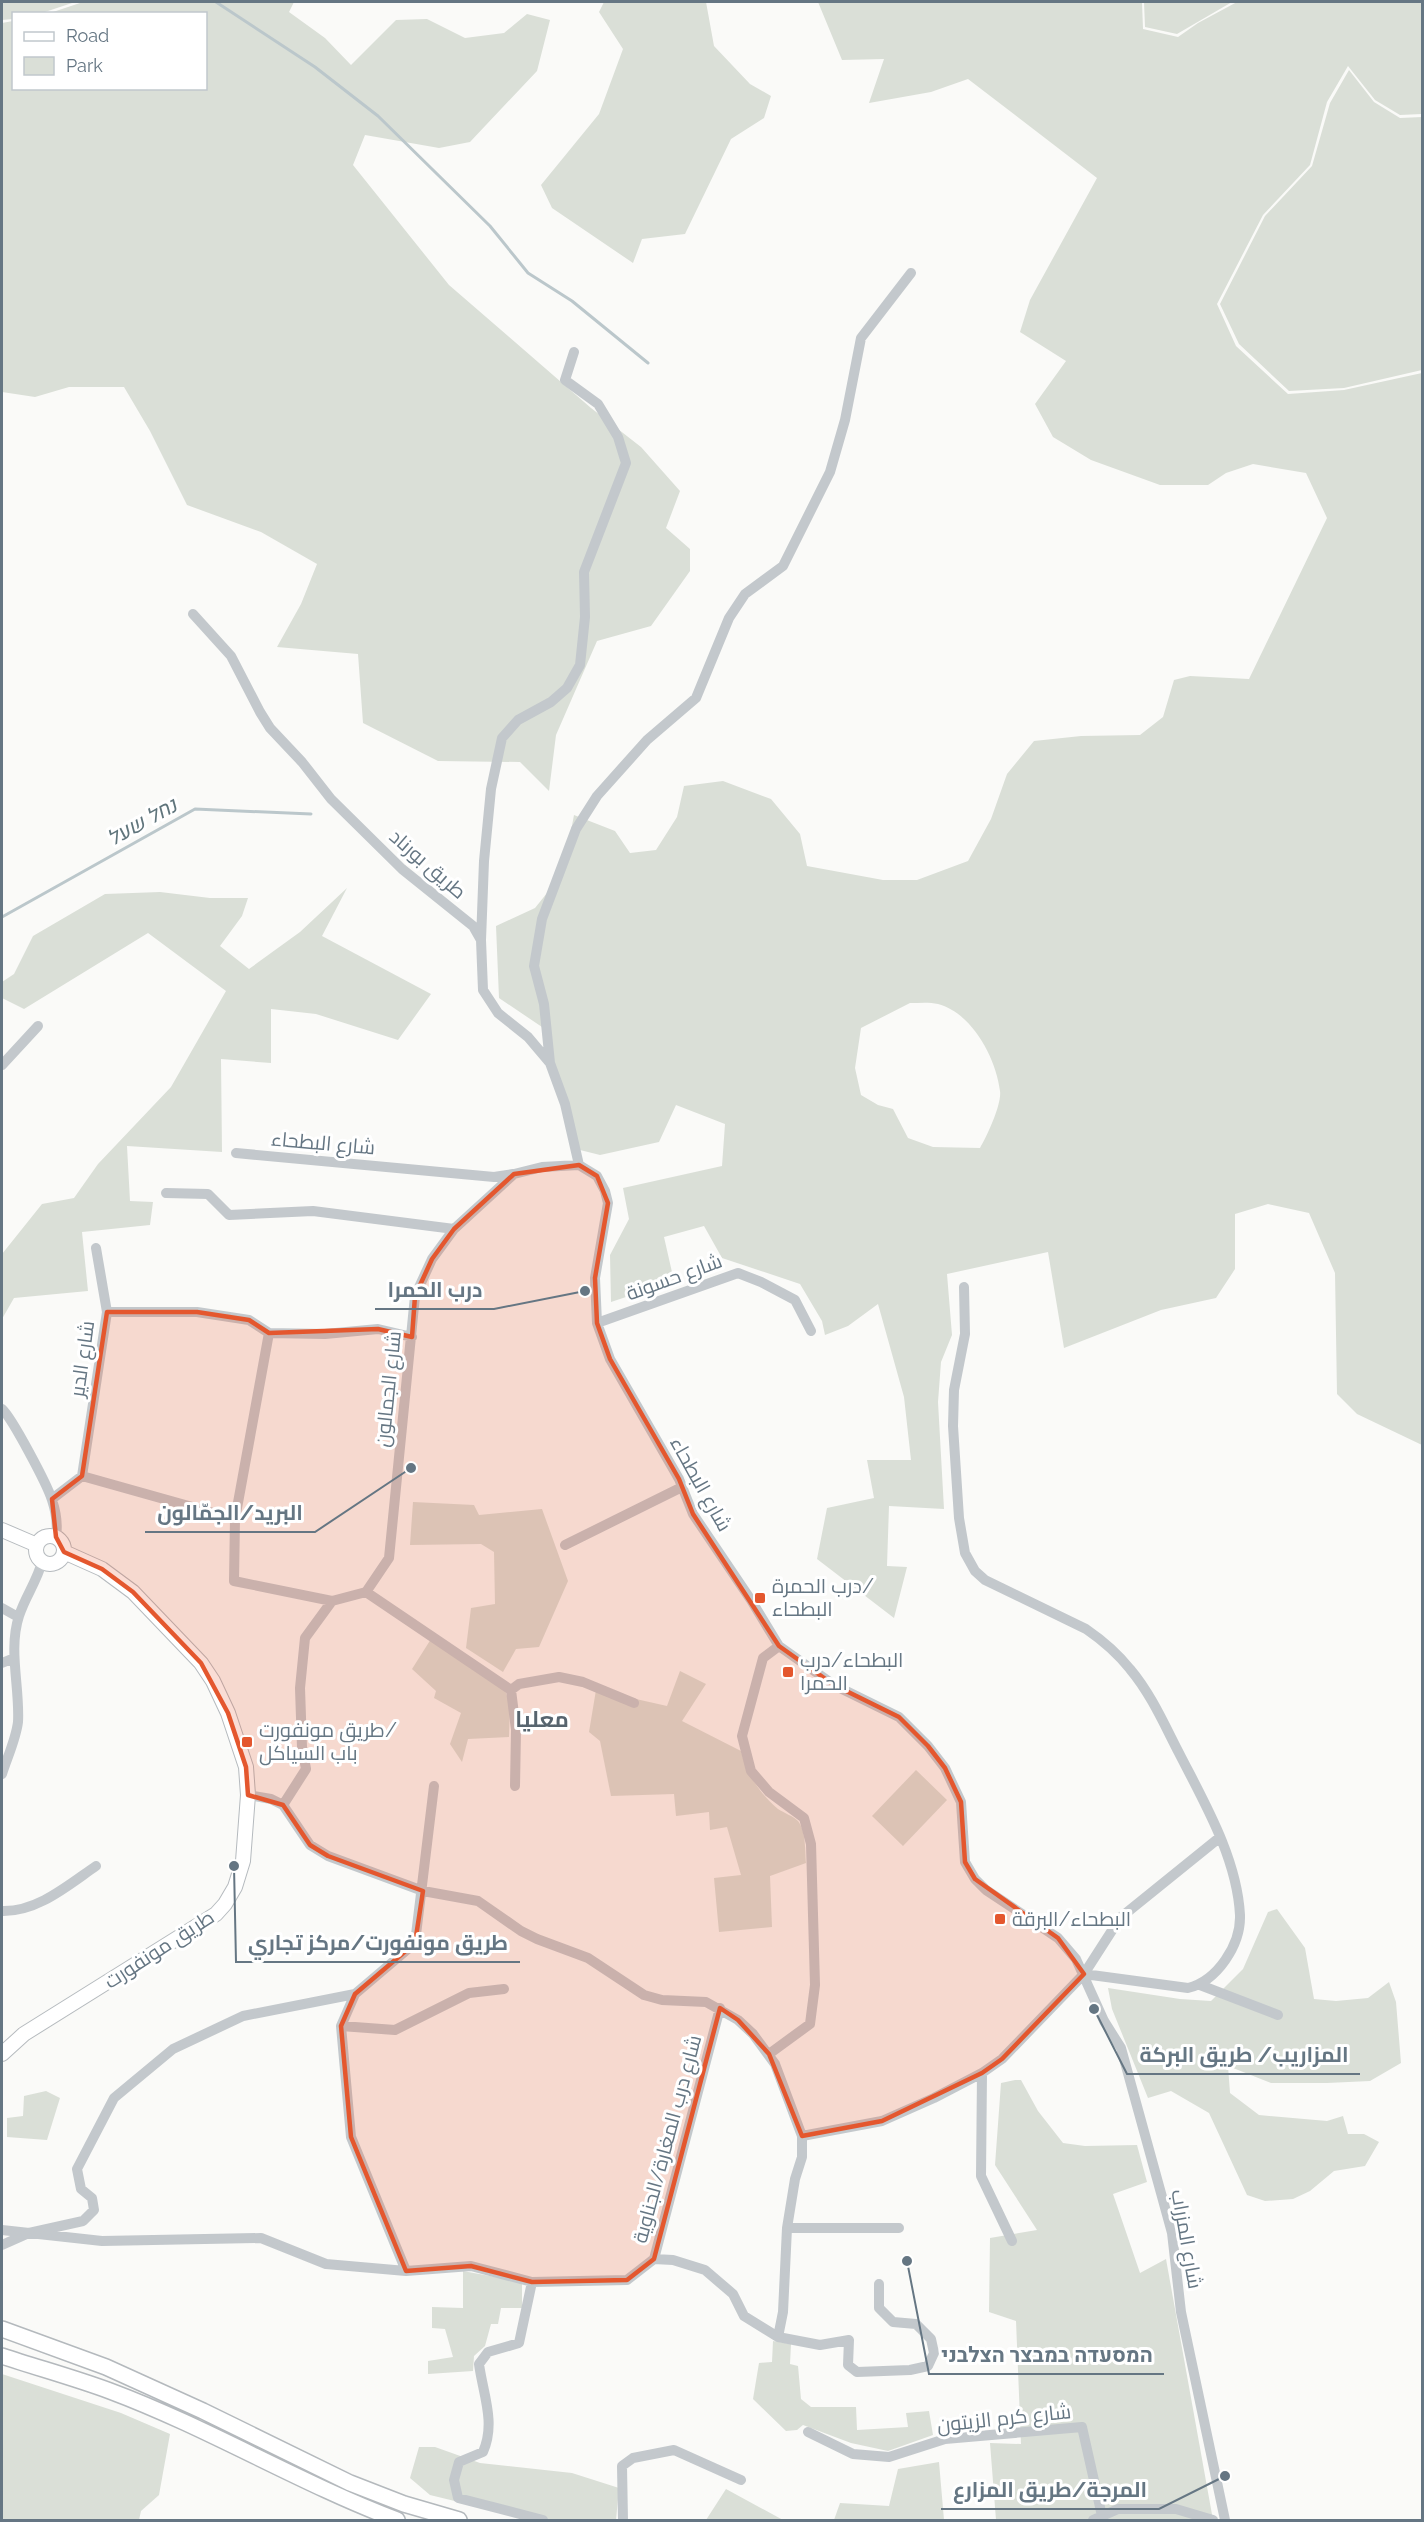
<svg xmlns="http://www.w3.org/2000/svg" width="1424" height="2522" viewBox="0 0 1424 2522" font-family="Raleway,Cairo,Heebo,sans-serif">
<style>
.green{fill:#dadfd7;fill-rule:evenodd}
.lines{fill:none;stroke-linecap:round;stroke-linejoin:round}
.stream{stroke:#bbc7cb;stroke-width:3}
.major-casing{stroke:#b5babe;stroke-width:16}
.highway-casing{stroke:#b4b9bd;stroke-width:18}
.minor{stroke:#c3c8cc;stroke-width:10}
.major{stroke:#fff;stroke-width:14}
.highway{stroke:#fff;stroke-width:15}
.marked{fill:#e4572e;fill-opacity:0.2;stroke:#e4572e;stroke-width:4.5;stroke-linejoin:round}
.poi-dot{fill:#e4572e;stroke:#fff;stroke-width:2}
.labels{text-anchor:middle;stroke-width:6;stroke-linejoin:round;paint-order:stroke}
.street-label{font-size:20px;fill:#657683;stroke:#fff}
.poi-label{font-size:20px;fill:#657683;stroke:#fff;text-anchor:start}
.water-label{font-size:21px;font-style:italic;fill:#60757c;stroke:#fff}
.quarter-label{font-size:22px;font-weight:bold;fill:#57646e;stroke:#fff}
.leader{fill:none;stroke:#657683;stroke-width:2}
.callout-dot{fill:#657683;stroke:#fff;stroke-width:2}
.callout-label{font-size:21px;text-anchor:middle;font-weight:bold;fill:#657683;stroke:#fff;stroke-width:6;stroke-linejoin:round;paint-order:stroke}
</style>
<rect width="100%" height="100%" fill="#fafaf8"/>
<path class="green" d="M2,2H75L42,13L14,14L13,19L2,20Z
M83,2H294L289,12L325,38L351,65L396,20L427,19L465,38L504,33L527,14L550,20L537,71L470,142L439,148L365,135L353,165L449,285L591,408L641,447L680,491L666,528L690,549V571L651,626L597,641L556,735L549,791L520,762L438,761L363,723L358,654L277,647L301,604L317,564L261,532L187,505L150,431L124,387H69L35,397L2,392V23L13,21L14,88H206V14L50,13Z
M604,2H706L714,46L750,84L771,96L764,118L731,139L685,234L642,239L633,263L552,208L541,185L599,114L623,49L599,12Z
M818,2H1142L1143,29L1178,37L1198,23L1237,2H1422V114L1400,115L1375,100L1348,66L1327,102L1310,165L1263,215L1217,304L1236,346L1288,394L1344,390L1422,373V1445L1357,1414L1337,1394L1335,1273L1309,1213L1268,1204L1235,1214V1269L1216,1298L1161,1310L1064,1348L1048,1252L947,1274L952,1335L941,1362L938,1402L944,1509L889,1506L887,1566L907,1567L894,1618L817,1559L827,1508L874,1498L867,1460H911L904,1397L878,1304L848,1326L825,1335L822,1321L800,1284L722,1258L704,1226L664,1237L674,1281L611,1302L610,1255L629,1219L623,1188L722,1166L725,1124L676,1105L659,1142L600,1155L576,1149L542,1027L499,998L496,926L535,908L563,873L574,815L615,831L630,853L656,850L677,817L684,786L723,781L771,799L800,834L807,866L883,880H917L968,861L991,819L1007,774L1034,741L1081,736L1140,735L1163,717L1174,680L1190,676L1249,679L1327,518L1306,473L1253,464L1226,473L1208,485H1160L1091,460L1053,437L1035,404L1066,361L1020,332L1030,300L1097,178L968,79L931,92L869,103L884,59L842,60ZM910,1003C919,1003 930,1002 938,1004C972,1013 996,1058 1000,1091C1002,1104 987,1136 980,1148L933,1147L908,1138L893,1109L878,1105L861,1095L855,1068L861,1028Z
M1144,2H1232L1177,34L1145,27Z
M1349,70L1374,102L1400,118L1422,117V370L1344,388L1289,391L1239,344L1220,304L1265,216L1312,166L1330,103Z
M347,888L322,936L431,994L398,1040L316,1014L271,1009V1063L221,1059L222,1152L127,1146L130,1201L153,1202L150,1225L82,1232L88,1291L14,1298L2,1319V1254L42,1204L74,1198L98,1164L171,1087L226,991L148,933L24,1009L2,998V982L14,974L33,936L105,894L160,892L210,898H248L242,916L220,946L249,969L300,932Z
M413,1502L474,1505L479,1515L542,1509L568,1581L539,1647L516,1649L503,1672L466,1648L471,1608L495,1604L494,1552L481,1544L410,1545Z
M431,1639L505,1690L510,1705L509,1737L468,1739L462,1762L450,1744L461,1713L434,1698L436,1691L412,1669Z
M680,1671L706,1684L682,1721L741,1751C746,1773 760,1794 778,1809C784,1813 793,1816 798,1821C806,1831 805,1851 806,1863L770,1876L772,1927L719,1932L714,1878L741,1875L727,1827L710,1830L709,1812L676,1816L674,1794L611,1796L600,1741L589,1732L596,1690L667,1706Z
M916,1770L947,1800L903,1846L872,1816Z
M1277,1909L1305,1948L1314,1999L1336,2001L1368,1998L1389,1982L1396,2002L1401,2063L1370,2081L1327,2083H1271L1228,2066L1230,2093L1259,2115L1327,2121L1343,2116L1348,2134H1364L1379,2142L1365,2166L1334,2171L1310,2191L1293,2199L1265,2201L1247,2195L1209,2113L1171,2091L1148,2098L1112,2009L1108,1988L1180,1999L1211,2001L1243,1969L1268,1912Z
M1015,2080H1021L1038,2111L1063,2143L1085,2146L1137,2145L1147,2182L1113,2194L1140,2273L1166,2259L1213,2520H996L990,2443L1021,2444L1016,2321L989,2312L990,2238L1037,2230L995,2165L1001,2083Z
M46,2091L60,2098L47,2140L7,2137V2118L23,2116L24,2096Z
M463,2271L522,2282V2308H501L498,2324H491L485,2346L474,2356L473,2371L428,2374V2361L453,2357L445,2329L432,2328V2307L463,2308Z
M773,2341L791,2344L790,2364L798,2366L801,2399L811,2407H856L857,2430L908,2427L906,2413L929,2411L933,2435L888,2451L851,2443L803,2425L797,2430L786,2431L753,2399L759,2363L772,2362Z
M2,2374L121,2413L170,2434L159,2495L141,2511L139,2520H2Z
M419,2447H435L480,2463L572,2473L619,2488L616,2520H533L430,2495L410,2478Z
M939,2462L944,2520H834L840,2503L889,2506L898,2469Z
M726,2489L783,2520H706Z"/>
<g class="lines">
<path class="stream" d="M216,2L315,67L378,116L490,226L528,273L572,301L648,363
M2,917L195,809L311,814"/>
<g class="major-casing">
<path id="major" d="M2,1530L37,1545
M36 1550a14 14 0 1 1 28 0a14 14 0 1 1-28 0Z
M2,2054L24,2034L216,1914L225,1904L235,1887L243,1861L248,1795L246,1767L228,1713L213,1681L201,1663L133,1592L102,1569L64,1552"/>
</g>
<g class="highway-casing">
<path id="highway" d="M2,2329L106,2367L203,2411L350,2483L404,2504L459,2520
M2,2356C38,2368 75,2378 110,2391C209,2428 299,2483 397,2520"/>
</g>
<path class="minor" d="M193,614L231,656L260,712L270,728L302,762L331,799L402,869L473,926L481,940L483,990L498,1013L528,1037L550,1063L565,1104L579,1165
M481,940L484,861L491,789L502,738L518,720L551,702L567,688L580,665L585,617L584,572L626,463L618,437L598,404L565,380L574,352
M550,1063L544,1004L534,966L542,919L576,829L597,796L647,740L696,698L729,618L745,594L783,566L830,472L845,420L861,338L911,273
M2,1065L38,1026
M236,1153L494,1177L513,1174
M166,1193L208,1194L229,1215L313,1211L454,1229
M964,1287L965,1334L954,1390L953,1426L959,1518L965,1553L975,1571L985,1580L1086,1629C1102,1640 1118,1654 1130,1669C1151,1694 1164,1724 1179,1753C1204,1802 1237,1858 1240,1915C1241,1945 1217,1981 1188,1988L1084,1974
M107,1312H197L249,1320L269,1333L325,1334L378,1329L412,1337
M597,1323L738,1273L761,1282L795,1300L811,1331
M269,1333L235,1519L234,1581L332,1601
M2,1409C12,1418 47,1484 52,1500C56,1512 58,1524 56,1537
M82,1476L235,1519
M52,1499L82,1476L107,1312L96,1248
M565,1545L682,1487
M366,1592L511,1690L516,1730L515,1786
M2,1608L18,1617
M2,1663L14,1658
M511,1690L519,1684L559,1677L583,1682L634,1703
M2,1774C7,1758 16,1739 18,1722C20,1687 8,1650 19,1616C25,1597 37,1581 42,1562
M248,1795L271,1799L283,1805L310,1845L328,1856L423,1891L478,1901L521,1931L537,1939L588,1958L644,1995L662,2000L706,2002L738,2020L753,2034L775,2064L802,2136V2157L795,2179L787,2228L783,2312L778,2337
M283,1805L306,1769L302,1747L300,1688L305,1638L332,1601L366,1592L389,1558L415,1296L432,1259L454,1229L514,1174L542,1167L579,1165L597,1176L605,1191L608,1203L595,1278L597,1323L610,1359L679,1479L693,1514L751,1600L779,1646L834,1685L899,1717L928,1746L945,1768L961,1802L965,1862L975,1879L986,1890L1058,1938L1076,1959L1104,2021L1121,2048L1172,2233L1181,2312L1225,2520
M2,1911C37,1912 67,1886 96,1866
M1200,1985L1278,2015
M355,1994L341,2026L351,2137L406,2271
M341,2026L395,2030L469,1993L504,1989
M769,2054L810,2024L815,1985L811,1844L804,1818L769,1792L751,1771L742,1736L763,1658L779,1646
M982,2073L981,2176L1012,2241
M802,2136L882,2121L934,2098L982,2073L1002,2059L1084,1974L1120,1918L1219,1838
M787,2228H899
M2,2230L102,2241L261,2238L326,2264L406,2271L471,2266L532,2282L627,2280L654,2259L720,2008
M2,2245L29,2233L83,2221L94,2210L92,2198L81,2189L77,2169L114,2098L173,2049L243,2016L355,1994L415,1943L434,1786
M654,2259L673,2260L705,2270L733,2294L744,2316L778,2337L820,2345L849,2340L848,2365L857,2372L910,2370L928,2366L934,2353L931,2339L916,2324L893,2322L879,2308V2284
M532,2282L519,2343L488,2352L479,2364C483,2394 496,2423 483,2452L459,2462L454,2480L458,2498L543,2520
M808,2432L853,2454L889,2457L945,2439L1082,2427L1102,2516
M623,2520L622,2466L633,2458L674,2450L741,2480
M1093,2520L1118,2509H1176L1213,2520"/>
<use href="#major" class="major"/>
<use href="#highway" class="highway"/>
</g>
<path class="marked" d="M579,1165L597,1176L608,1203L595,1278L597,1323L610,1359L679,1479L693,1514L779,1646L834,1685L899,1717L928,1746L945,1768L961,1802L965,1862L975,1879L1058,1938L1084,1974L1002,2059L982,2073L882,2121L802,2136L769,2054L738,2020L720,2008L654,2259L627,2280L532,2282L471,2266L406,2271L351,2137L341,2026L355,1994L415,1943L423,1891L328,1856L310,1845L283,1805L248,1795L246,1767L228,1713L201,1663L133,1592L102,1569L64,1552L56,1537L52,1499L82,1476L107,1312H197L249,1320L269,1333L378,1329L412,1337L415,1296L432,1259L454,1229L514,1174Z"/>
<g class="poi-dot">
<rect x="754" y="1592" width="12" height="12" rx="3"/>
<rect x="782" y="1666" width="12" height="12" rx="3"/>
<rect x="241" y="1736" width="12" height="12" rx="3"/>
<rect x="994" y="1913" width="12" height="12" rx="3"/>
</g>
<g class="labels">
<g class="street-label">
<text transform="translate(428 864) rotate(41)" y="7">طريق بورناد</text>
<text transform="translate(323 1143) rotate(5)" y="7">شارع البطحاء</text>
<text transform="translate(674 1277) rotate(-20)" y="7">شارع حسونة</text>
<text transform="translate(82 1359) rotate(-82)" y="7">شارع الدير</text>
<text transform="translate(388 1389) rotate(-84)" y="7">شارع الجمالون</text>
<text transform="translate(701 1484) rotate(61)" y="7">شارع البطحاء</text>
<text transform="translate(159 1949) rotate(-33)" y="7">طريق مونفورت</text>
<text transform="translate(667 2139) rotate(-75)" y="7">شارع درب المغارة/الجناوية</text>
<text transform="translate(1187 2239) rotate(80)" y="7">شارع المزراب</text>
<text transform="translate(1004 2418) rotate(-6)" y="7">شارع كرم الزيتون</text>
</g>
<g class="poi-label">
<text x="772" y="1593">درب الحمرة/<tspan x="772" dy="23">البطحاء</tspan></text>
<text x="800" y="1667">البطحاء/درب<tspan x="800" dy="23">الحمرا</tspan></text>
<text x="259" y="1737">طريق مونفورت/<tspan x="259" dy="23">باب السياكل</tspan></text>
<text x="1012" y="1926">البطحاء/البرقة</text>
</g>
<g class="water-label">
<text transform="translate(142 822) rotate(-29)" y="7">נחל שעל</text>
</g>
<g class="quarter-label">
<text x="542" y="1727">معليا</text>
</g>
</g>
<path class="leader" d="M585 1291L494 1309H375M411 1468L315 1532H145M234 1866L236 1962H520M1094 2009L1127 2074H1360M907 2261L929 2374H1164M1225 2476L1159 2509H941"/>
<g class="callout-dot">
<circle cx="585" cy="1291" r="6"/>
<circle cx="411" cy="1468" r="6"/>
<circle cx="234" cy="1866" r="6"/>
<circle cx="1094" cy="2009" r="6"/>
<circle cx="907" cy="2261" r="6"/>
<circle cx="1225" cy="2476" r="6"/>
</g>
<g class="callout-label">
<text x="435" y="1297">درب الحمرا</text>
<text x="230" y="1520">البريد/الجمّالون</text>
<text x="378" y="1950">طريق مونفورت/مركز تجاري</text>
<text x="1244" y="2062">المزاريب/ طريق البركة</text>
<text x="1047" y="2362">המסעדה במבצר הצלבני</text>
<text x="1050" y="2497">المرجة/طريق المزارع</text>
</g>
<rect width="1424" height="2522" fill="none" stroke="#657683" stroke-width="6"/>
<rect x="12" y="12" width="195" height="78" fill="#ffffff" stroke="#c1c8cd" stroke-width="1.5"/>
<rect x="24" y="32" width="30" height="9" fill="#ffffff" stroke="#c1c8cd" stroke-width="1.5"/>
<text x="66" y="42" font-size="18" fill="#657683">Road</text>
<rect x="24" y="57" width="30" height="18" fill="#dadfd7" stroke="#c1c8cd" stroke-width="1.5"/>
<text x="66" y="72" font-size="18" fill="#657683">Park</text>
</svg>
